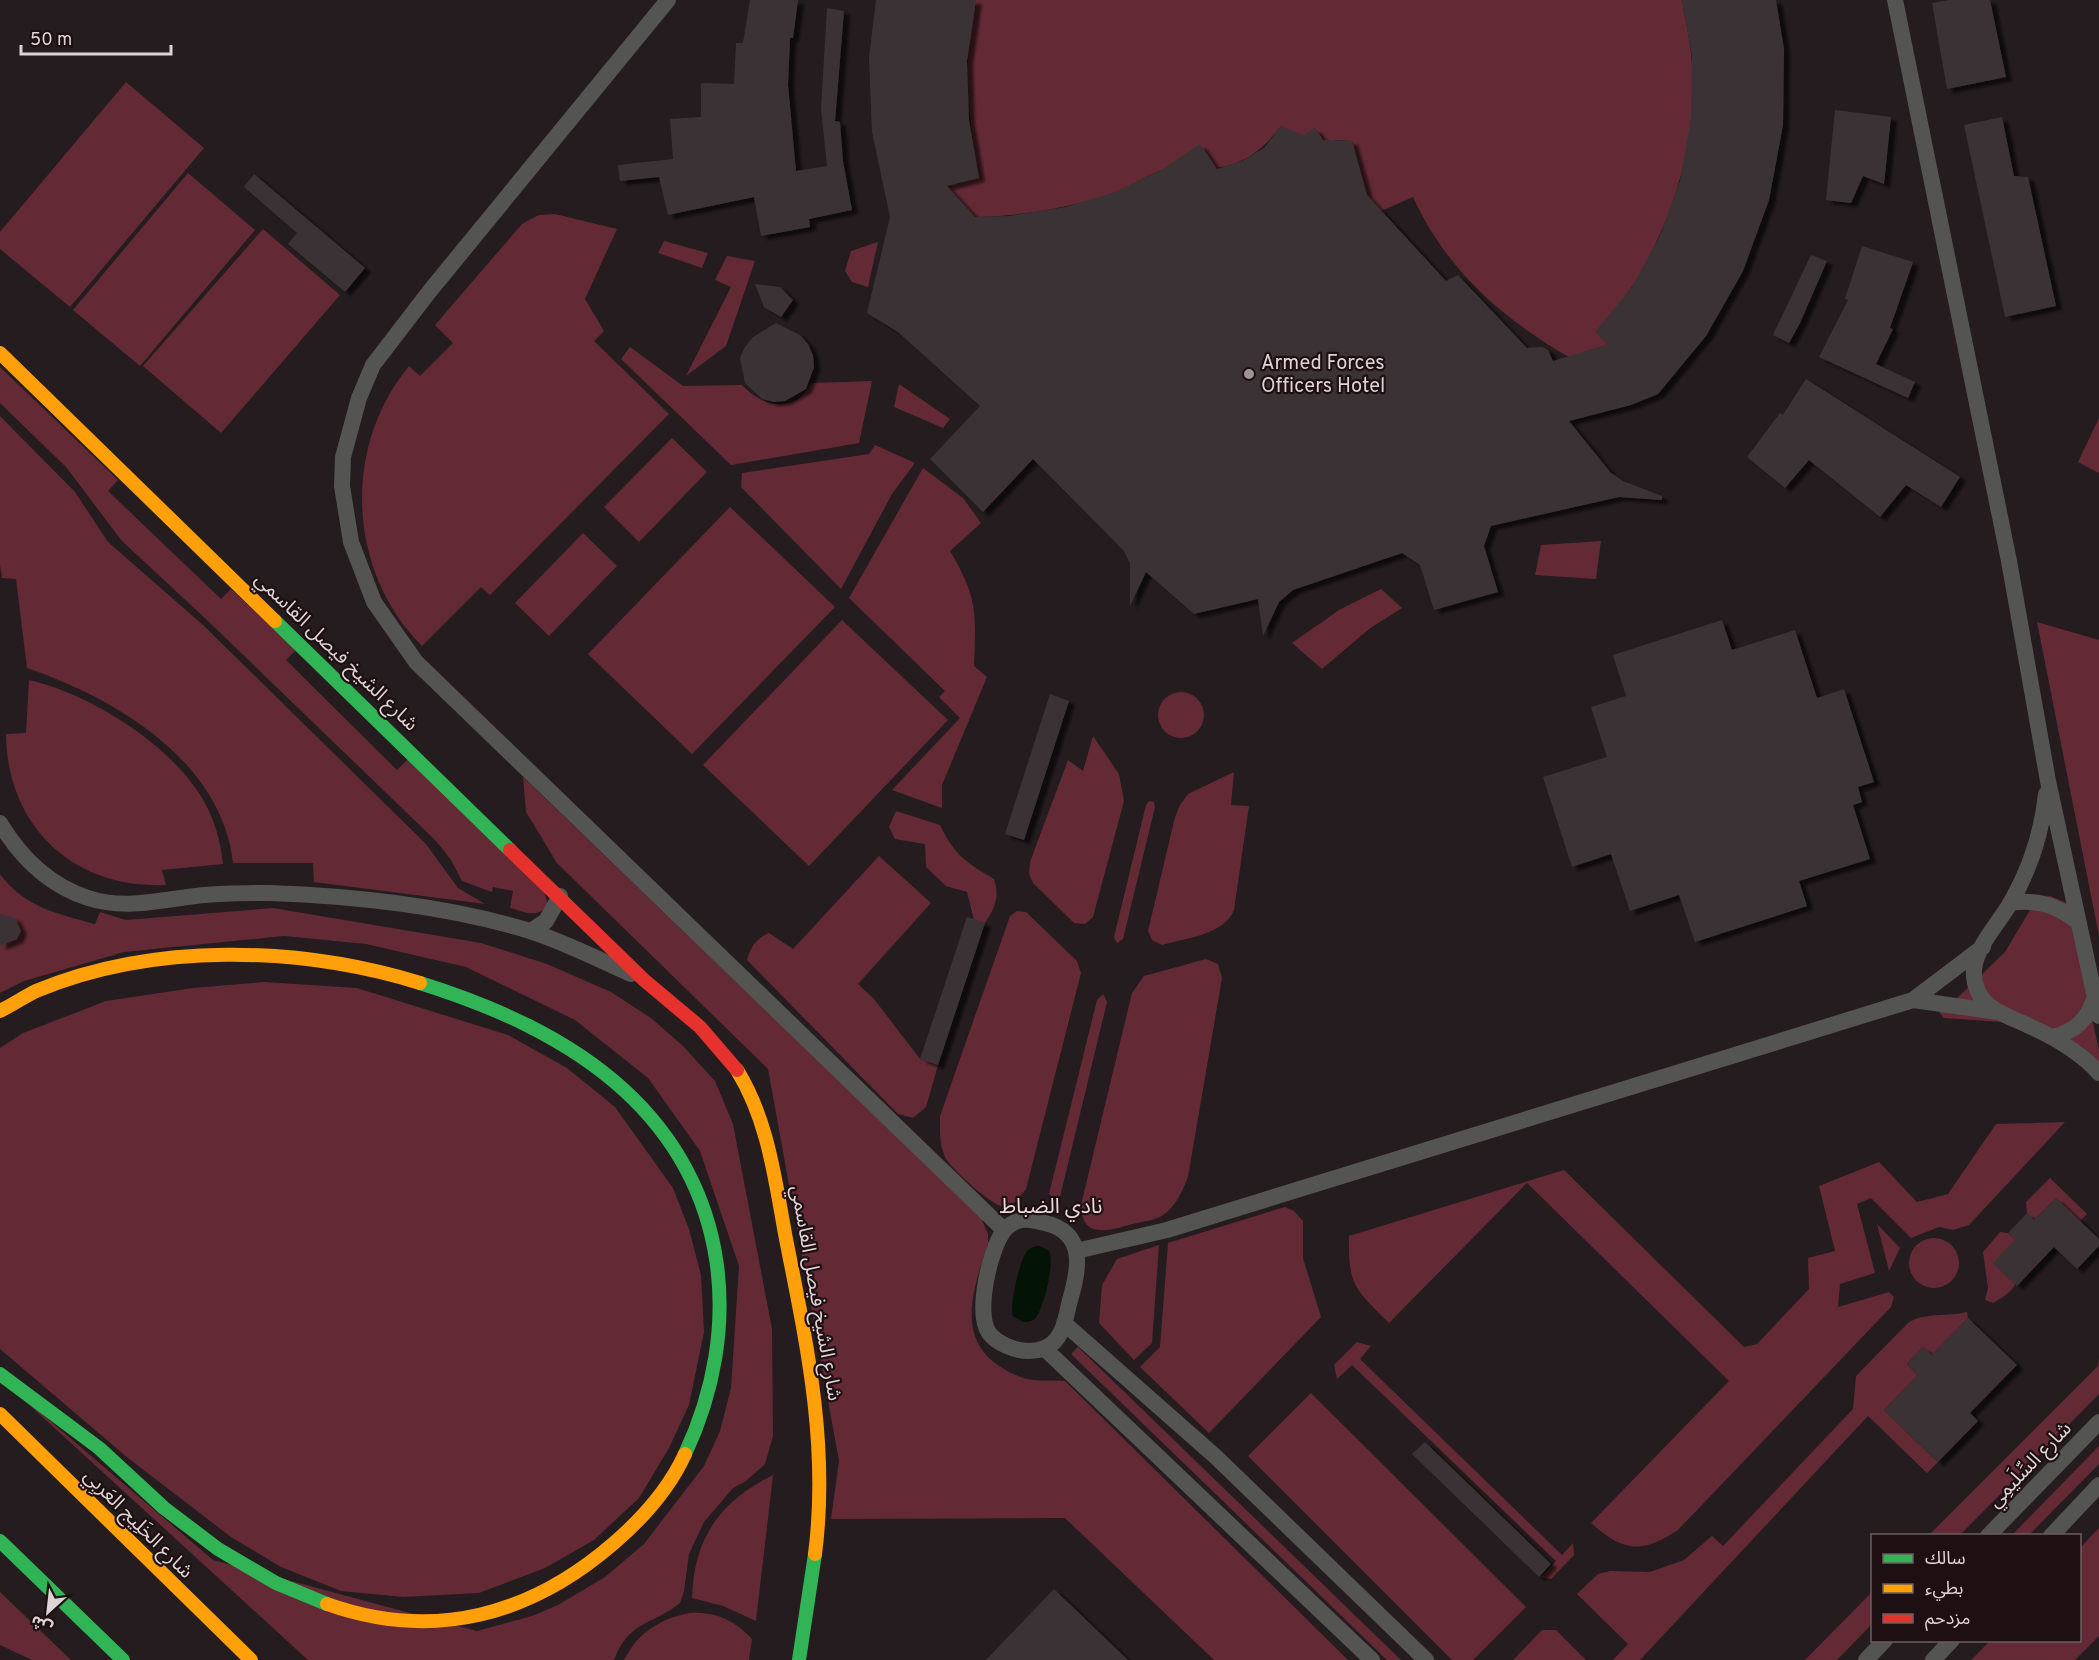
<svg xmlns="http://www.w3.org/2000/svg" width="2099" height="1660" viewBox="0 0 2099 1660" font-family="Overpass,'Noto Sans Arabic',sans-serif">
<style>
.green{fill:#632a35}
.water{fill:#031305}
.building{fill:#3b3335;filter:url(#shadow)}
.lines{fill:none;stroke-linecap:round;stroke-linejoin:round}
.street{stroke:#545453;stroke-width:16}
.fast{stroke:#30b455;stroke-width:14}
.slow{stroke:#ff9f0a;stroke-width:14}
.jam{stroke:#e5322d;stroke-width:14}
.poi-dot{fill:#9e9495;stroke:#1e1012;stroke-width:2}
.labels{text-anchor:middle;stroke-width:4.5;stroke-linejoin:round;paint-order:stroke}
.poi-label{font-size:20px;fill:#dfd4d5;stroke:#1e1012;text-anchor:start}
.street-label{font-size:20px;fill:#dfd4d5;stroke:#1e1012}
.neighbourhood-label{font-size:21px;fill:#ecd7d9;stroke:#1e1012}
</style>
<defs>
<filter id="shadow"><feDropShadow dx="6" dy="4" stdDeviation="1.5" flood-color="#0009"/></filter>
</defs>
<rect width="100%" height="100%" fill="#241c1e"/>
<path class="green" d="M976,0H1682C1685,18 1689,36 1691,54C1700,134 1675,218 1633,285C1622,302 1608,317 1596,332L1609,344L1569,357C1501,318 1446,269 1413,197L1381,211L1367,195L1352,141L1335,140L1330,150L1315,128L1295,143L1281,126C1255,160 1233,169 1191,170C1181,170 1168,168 1159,171C1144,177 1129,187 1114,193C1069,208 1022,216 975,217L947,186L979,178C968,118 962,60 976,0Z
M126,82L204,148L70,307L0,249V232Z
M188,173L255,230L140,366L73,310Z
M555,214L617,229L585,299L604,331L594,341L669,414L490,595L481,587L422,646C347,571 342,447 409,366L420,376L453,343L435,325L522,224L539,215Z
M263,229L340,295L221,433L143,366Z
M664,241L708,253L702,268L658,253Z
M878,242L868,287L852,282L845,271L851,251Z
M727,256L755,261L726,346L686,376L731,287L715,280Z
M630,347L683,386L742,385C763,408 795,414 812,383L872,381L859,443L731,465L621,359Z
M0,367L118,480L108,491L221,599L231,589L296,650L286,660L397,770L409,758L544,891L548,905C537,919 525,912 510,908L513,891L493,887L492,892L462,881L451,860L436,841L208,621L122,541L66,467L0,403Z
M899,384L950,419L943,428L894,407Z
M0,416L75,492L108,542L203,625L426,844L458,888L485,904L314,882L313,863H233C222,761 115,698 27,668L16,579L2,578L0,565Z
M2099,418V473L2078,462Z
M672,438L707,472L639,542L604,507Z
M875,445L915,463L892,494L841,589L741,487L742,473L869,454Z
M923,468L963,498L981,523L950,551C978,598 976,613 974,666L987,677L942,785V808L892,790L960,718L939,697L945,691L849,598Z
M730,507L835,607L692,754L588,654Z
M583,533L617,566L549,636L515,603Z
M1601,541L1596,579L1535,575L1541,545Z
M1381,589L1402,608L1369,629L1322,669L1292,643L1339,610Z
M842,620L948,720L809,866L703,765Z
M2037,622L2099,640V936Z
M29,680C92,694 181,750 209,811C217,828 221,846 223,864L162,870L166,885C74,889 7,827 6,734L26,733Z
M1158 715a23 23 0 1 1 46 0a23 23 0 1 1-46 0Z
M1093,736L1119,774L1124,801L1093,917L1085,924L1074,923L1033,883L1029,874L1030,862L1068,760L1083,771Z
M1234,772L1231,805L1249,806L1234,910C1224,935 1186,938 1162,945L1152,940L1148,931L1175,817L1180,805L1188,794Z
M523,777L981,1218L988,1234V1243C976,1283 955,1332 995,1363C1006,1371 1019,1378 1033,1380C1044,1381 1055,1380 1065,1381L1348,1660H1214L1065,1518L831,1519L839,1461L768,1069L557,863L526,812Z
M1149,801L1154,802L1155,807L1123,939L1117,943L1114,937L1146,805Z
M896,811L940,825C954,855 967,863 994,879C1000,898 995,907 985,923L974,920L967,892L946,886L926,867L925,844L895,839L889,827Z
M879,856L931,903L858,984L874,999L920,1059L938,1065L926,1107L913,1118L898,1114L747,960C751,946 756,939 769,933L793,949Z
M0,874C24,907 58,914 95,924L100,912L126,920L273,908L481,943L547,964L611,992L651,1018L683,1046L715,1081L733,1124L772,1329L773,1436L765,1464L746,1481L733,1488L704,1522L689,1554L684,1591L680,1603C653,1625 629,1620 614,1660H308L1,1379L213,1560L477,1631L532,1616L558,1605L605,1577L644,1544L704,1466L720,1431L731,1388L739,1266L700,1151L648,1078L575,1020L466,967L366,944L284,936L124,952L24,981L0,993Z
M2050,896L2067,903L2099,1050V1064L2001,1022L1944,1018L1939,1012L1954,1001L2005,952L2036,900Z
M1017,911L1026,912L1077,961L1081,973L1026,1189C1021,1195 1014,1206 1005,1207C994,1208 950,1168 945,1157C939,1143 940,1131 940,1116L1010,916Z
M1206,959L1218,964L1222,978L1188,1177C1182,1192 1176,1206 1163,1215C1157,1220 1145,1221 1137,1223C1112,1229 1082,1242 1081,1205L1132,993L1144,976Z
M264,982L357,988L508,1035L567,1068L615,1107L673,1188L689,1229L701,1275L704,1332L689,1405L669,1448L639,1498L594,1540L545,1568L479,1593L403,1597L341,1591L281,1567L231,1537L128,1458L0,1349V1048L23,1033L106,1001L193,988Z
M1103,994L1107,1002L1060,1197L1054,1199L1049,1194L1097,1000Z
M2065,1122L1969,1225L1953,1230L1939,1227L1911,1238L1871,1198L1857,1204L1875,1273L1840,1284L1838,1307L1889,1292L1894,1297L1891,1307L1678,1530C1642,1554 1623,1552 1591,1523L1729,1381L1527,1183L1389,1323C1355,1289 1348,1286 1349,1236L1564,1170L1744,1347L1757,1344L1809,1289L1808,1258L1835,1251L1819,1186L1879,1162L1917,1202L1948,1194L1996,1124Z
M2050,1178L2087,1214L2080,1221L2056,1198L2034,1220L2027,1213L2026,1202Z
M1285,1207L1294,1211L1303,1221V1258L1321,1317L1209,1433L1140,1367L1160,1347L1168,1243Z
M1877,1224L1900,1248L1889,1271Z
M2000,1232L2008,1233L2015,1240C2016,1275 2027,1285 1993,1303L1985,1300L1988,1288L1983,1252Z
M1909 1263a25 25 0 1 1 50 0a25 25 0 1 1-50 0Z
M1159,1245L1152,1343L1134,1360L1099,1323L1102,1285L1117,1259Z
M1967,1312L1968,1318L1932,1355L1923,1347L1907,1364L1918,1375L1884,1410L1938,1462L1927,1473L1868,1416L1640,1660H1613L1628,1644L1577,1594L1598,1574L1610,1571L1650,1572L1684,1560L1712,1536L1723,1546L1853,1409L1856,1376L1908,1323C1925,1312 1947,1317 1967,1312Z
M1357,1342L1371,1346L1360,1359L1562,1555L1573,1543L1574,1555L1551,1579L1541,1577L1556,1561L1352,1365L1337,1379L1334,1365Z
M1078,1347L1401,1660H1387L1071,1354Z
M2099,1358V1394L1960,1535H1929L2098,1366Z
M1311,1393L1526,1607L1473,1660H1452L1248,1456Z
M2099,1446V1464L2029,1535H2012Z
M773,1475L756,1621L723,1606L692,1598C694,1538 719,1502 773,1475Z
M2099,1528V1636L2075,1660H1971L1990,1641L2080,1640V1548Z
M0,1592L71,1660H32L0,1645Z
M1872,1592V1624L1837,1660H1805Z
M689,1613C715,1611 735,1620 752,1639L749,1660H624C638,1633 659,1619 689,1613Z
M1542,1630H1556L1586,1660H1513Z"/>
<path class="water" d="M1040,1246L1049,1251C1055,1261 1044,1308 1036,1317C1033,1322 1028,1322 1023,1322L1013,1316C1009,1307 1020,1259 1027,1251C1031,1247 1035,1246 1040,1246Z"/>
<path class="building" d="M750,0H798L793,38H790L788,85L796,171L827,166L821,109L827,8L844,11L835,121L840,122L843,161L852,210L809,219L810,227L761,236L754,197L668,215L659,177L620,181L618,165L673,159L670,119L701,117V83L734,84L736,43H743Z
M876,0H976L967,61L969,120L979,178L947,186L975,217L1009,216L1066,207L1115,192L1161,170L1200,144L1217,169L1242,161L1264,148L1281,126L1304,136L1315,128L1323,140L1352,141L1367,195L1446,281L1458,275L1527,348L1542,347L1548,350L1553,361L1609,344L1595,332L1632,287L1660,236L1680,181L1691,119L1692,56L1682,0H1776L1784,49L1783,125L1769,200L1743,271L1706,336L1658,394L1631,405L1569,421L1611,473L1623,481L1662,496V500L1619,497L1491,526L1484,546L1498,592L1434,610L1420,565L1402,553L1293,590L1279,602L1263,636L1258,599L1194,614L1146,572L1130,606V563L1124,551L1033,459L983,512L930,459L980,406L898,332L867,313L890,217L872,132L869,58Z
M1949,0H1990L2006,77L1947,89L1932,3Z
M1835,110L1891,117L1884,184L1863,176L1851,203L1826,200Z
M2002,117L2014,176L2028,177L2056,306L2005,317L1964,125Z
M254,174L365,268L345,292L288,244L297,233L244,187Z
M1862,246L1913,262L1890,328L1893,329L1876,364L1915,382L1908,398L1819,357L1848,300L1845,299Z
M1811,255L1827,261L1800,323L1789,343L1773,335Z
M755,284L780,287L793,300L781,317L764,307Z
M776,323L800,335L808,344L813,355L814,367L806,389L785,401L774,402L762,399L745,383L740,358L745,347L753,337Z
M1806,379L1960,477L1941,507L1906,485L1880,517L1809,460L1785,488L1747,457L1780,413L1783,415Z
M1722,620L1732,650L1795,630L1817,698L1844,689L1874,782L1858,787L1862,802L1853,805L1870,859L1799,881L1807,906L1695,942L1679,895L1630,911L1611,854L1572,867L1543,777L1607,757L1591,707L1626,696L1613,655Z
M1050,694L1069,701L1024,840L1005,834Z
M0,914L15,918L21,931L17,939L0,946Z
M967,917L985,923L938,1065L920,1059Z
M2056,1198L2099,1239V1246L2077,1269L2054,1247L2017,1286L1993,1263L2015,1240L2008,1233L2027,1213L2034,1220Z
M1968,1318L2017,1365L1970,1413L1978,1421L1938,1462L1884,1410L1918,1375L1907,1364L1923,1347L1932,1355Z
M1425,1442L1551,1564L1539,1577L1412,1454Z
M1054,1589L1128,1660H986Z"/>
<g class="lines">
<path class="street" d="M668,0L429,292L373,365L359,398L343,457L342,486L351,542L374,602L416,662L1004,1230
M1895,0L2009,561L2048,781L2099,1016
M2046,794C2042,832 2030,869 2011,902C1999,923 1976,946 1974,970C1973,984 1979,998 1990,1006C2001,1015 2015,1019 2027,1025C2054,1037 2079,1051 2099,1073
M0,823C21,858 49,885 88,898C125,910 159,900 196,896C220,893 245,893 269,893C355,896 448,906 530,931C564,942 598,959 631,974
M2010,903C2037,899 2056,905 2077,921
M531,931L546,921L560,896
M1913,1000L1998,1012
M2053,1037C2076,1031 2088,1019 2095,997
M1021,1220C1032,1219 1042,1222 1052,1225C1088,1238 1077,1276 1069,1304C1066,1317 1064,1332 1054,1342C1047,1349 1039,1351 1029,1351C1016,1351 997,1344 989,1333C975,1313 990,1250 1003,1232C1008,1225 1013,1222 1021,1220Z
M1076,1251L1167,1230L1913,1000L1983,947
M1064,1323L1216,1457L1426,1660
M1045,1349L1372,1660
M1988,1536L2099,1422
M2051,1536L2099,1485
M1866,1660L1885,1640
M1933,1660L1952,1640"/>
<path class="fast" d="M275,621L510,850
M420,983C493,1006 567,1038 624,1090C730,1187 744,1328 685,1454
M0,1374L99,1448L164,1508L218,1549L276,1583L327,1604
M0,1541L123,1660
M799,1660L815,1554"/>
<path class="slow" d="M0,353L275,621
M0,1011C12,1005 24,997 36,991C154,942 299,946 420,983
M737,1070C769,1122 775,1181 786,1239C807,1345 829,1446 815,1554
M0,1414L251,1660
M327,1604C434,1642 531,1615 614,1543C643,1518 669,1489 685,1454"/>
<path class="jam" d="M510,850L644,980L700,1027L737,1070"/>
</g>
<circle class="poi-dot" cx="1249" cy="374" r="6"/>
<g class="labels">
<g class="poi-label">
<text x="1261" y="369">Armed Forces<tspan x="1261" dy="23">Officers Hotel</tspan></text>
</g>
<g class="street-label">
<text transform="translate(337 651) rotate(44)" y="7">شارع الشيخ فيصل القاسمي</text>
<text transform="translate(817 1293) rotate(80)" y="7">شارع الشيخ فيصل القاسمي</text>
<text transform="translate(2029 1464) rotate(-46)" y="7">شارع السِّلَيمِي</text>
<text transform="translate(139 1523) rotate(45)" y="7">شارع الخَلِيج العَربِي</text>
</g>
<g class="neighbourhood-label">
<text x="1051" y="1213">نادي الضباط</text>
</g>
</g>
<rect x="1871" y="1534" width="210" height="108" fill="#1e1012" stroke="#6b5e60" stroke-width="1.5"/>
<rect x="1883" y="1554" width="30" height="9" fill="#30b455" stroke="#6b5e60" stroke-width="1.5"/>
<text x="1925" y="1564" font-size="18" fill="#dfd4d5">سالك</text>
<rect x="1883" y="1584" width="30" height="9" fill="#ff9f0a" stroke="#6b5e60" stroke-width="1.5"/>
<text x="1925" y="1594" font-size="18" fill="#dfd4d5">بطيء</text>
<rect x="1883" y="1614" width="30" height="9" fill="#e5322d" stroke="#6b5e60" stroke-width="1.5"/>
<text x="1925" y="1624" font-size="18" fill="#dfd4d5">مزدحم</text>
<g transform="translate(48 1612) rotate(207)" stroke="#1e1012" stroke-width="4.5" paint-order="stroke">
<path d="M0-4.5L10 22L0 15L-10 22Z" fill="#dfd4d5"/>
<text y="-9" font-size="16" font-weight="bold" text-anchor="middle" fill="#dfd4d5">ش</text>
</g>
<path d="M21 45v9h150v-9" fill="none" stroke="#dfd4d5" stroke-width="3"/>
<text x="30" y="45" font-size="18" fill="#dfd4d5" stroke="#1e1012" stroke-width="4.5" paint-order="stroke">50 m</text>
</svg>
